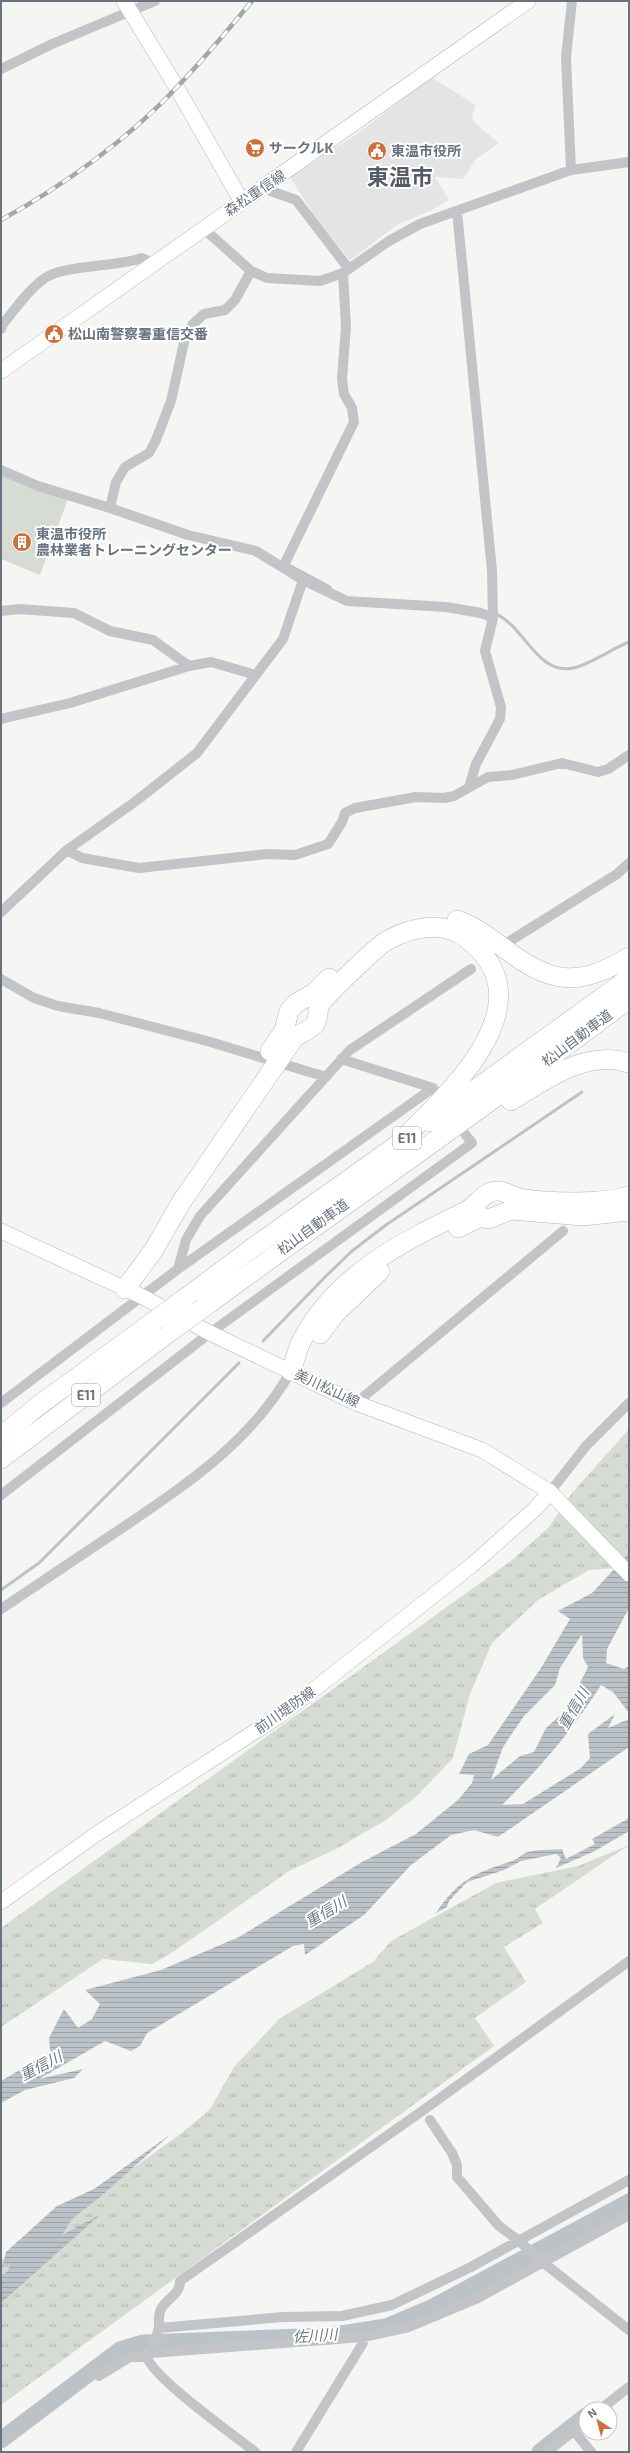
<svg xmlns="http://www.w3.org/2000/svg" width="630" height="2453" viewBox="0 0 630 2453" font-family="'Exo 2','Noto Sans JP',sans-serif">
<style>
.built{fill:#e3e4e3}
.grass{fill:url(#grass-tufts)}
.garden{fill:#d6dcd4}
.water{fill:url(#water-rules);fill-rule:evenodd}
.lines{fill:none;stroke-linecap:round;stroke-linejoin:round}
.stream{stroke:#bcc3c8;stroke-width:3}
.river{stroke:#bcc3c8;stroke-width:17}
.secondary-casing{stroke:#b4b8bc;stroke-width:16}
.highway-casing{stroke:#b4b7ba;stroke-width:20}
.street{stroke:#c2c4c7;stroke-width:10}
.secondary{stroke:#fff;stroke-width:15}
.highway{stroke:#fff;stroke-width:19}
.rail-casing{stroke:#a3a7ac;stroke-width:4.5}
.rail{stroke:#fff;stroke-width:3;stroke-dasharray:9;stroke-linecap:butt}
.highway-bridge-casing{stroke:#b4b7ba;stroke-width:20;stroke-linecap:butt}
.highway-bridge{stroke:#fff;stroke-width:19}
.labels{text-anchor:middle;stroke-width:4;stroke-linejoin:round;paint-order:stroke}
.shield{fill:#fff;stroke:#959da6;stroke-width:1}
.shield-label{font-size:13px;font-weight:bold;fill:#687380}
.poi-label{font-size:14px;font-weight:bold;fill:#687380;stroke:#fff;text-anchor:start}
.street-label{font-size:14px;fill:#687380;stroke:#fff}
.water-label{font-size:15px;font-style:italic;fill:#697983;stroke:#fff}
.town-label{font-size:22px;font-weight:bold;fill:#555c66;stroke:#fff}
</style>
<defs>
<pattern id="grass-tufts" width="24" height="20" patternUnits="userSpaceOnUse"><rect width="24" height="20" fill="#d6dcd4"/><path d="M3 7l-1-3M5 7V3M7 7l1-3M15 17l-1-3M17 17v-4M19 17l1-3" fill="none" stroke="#b1b7b1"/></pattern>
<pattern id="water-rules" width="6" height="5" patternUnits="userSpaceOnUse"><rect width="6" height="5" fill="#bcc3c8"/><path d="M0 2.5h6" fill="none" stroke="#9da3a8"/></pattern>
</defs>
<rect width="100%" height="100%" fill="#f5f5f3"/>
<path class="built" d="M432,77L475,105L472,118L475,123L499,143L476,159L463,179L435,177L449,200L434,209L397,225L350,260L314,215L290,177L358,133Z"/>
<path class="grass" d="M629,1429V1567L589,1570L538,1600L492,1643L470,1694L453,1758L418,1795L386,1820L338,1848L289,1871L170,1954L152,1964L103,1959L1,2027V1928L512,1560L549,1527L572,1493Z
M629,1845L535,1909L543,1923L504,1947L526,1982L475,2018L494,2046L1,2405V2260L20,2250L183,2132L210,2109L234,2067L279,2019L373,1962L391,1941L496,1883L578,1866Z"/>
<path class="garden" d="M1,473L68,499L40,575L1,559Z"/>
<path class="water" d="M629,1553V1608L607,1649L606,1663L624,1669L629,1666V1713L613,1692L601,1685C572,1731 541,1767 502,1805L523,1804L581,1768L590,1758L588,1734L615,1714L608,1728L629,1719V1747L498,1837L474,1830L451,1835L411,1865L364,1915L305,1955L304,1944L293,1946L147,2033L140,2046L131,2051L105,2041L39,2079L83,2069L74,2078L25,2090L1,2103V2081L50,2052L49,2038L64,2009L78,2028L92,2019L100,2004L85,1990L161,1970L239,1937L362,1862L416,1834L458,1800L472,1783L474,1775L459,1774L469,1754L488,1745L541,1668L570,1619L558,1611L592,1593ZM582,1634L583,1658L588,1667L566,1710L546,1728L534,1752L520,1756L491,1780L503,1747L524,1716L555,1685L560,1668Z
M629,1818V1831L595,1851L556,1868L561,1858L556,1854L521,1861L504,1870L467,1882L449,1901L447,1907L436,1913C458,1880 473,1874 509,1862C516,1860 520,1856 525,1853C535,1849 551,1850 562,1849L566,1859L595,1844L592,1839Z
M171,2134L100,2197L72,2219L62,2235L101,2214L1,2303V2276L8,2271L10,2263L3,2265L6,2252L57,2206L94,2189Z"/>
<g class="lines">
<path class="stream" d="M287,564L330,587
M496,614C524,626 538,676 573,668C592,664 611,649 629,642
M263,1341L325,1277L352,1251L386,1225L582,1092
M1,1590L39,1563L239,1363"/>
<path class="river" d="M1,2440L120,2350L143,2343L329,2336L386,2327L433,2307L629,2202
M540,2452L586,2416"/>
<g class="secondary-casing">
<path id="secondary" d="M124,1L177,88L242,202
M1,371L528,1
M1,1231L141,1296L210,1333L356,1403L482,1450L550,1492L629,1574
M1,1902L95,1835L279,1716L330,1677L472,1565L536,1508L550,1492"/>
</g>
<g class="highway-casing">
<path id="highway" d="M457,920C473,925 487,936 501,946C550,983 575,989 629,957
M270,1051L284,1031L289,1011L295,1004L314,993L329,978
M511,1101C545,1080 587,1049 629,1063
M430,1122L629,978
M458,1228L481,1217L489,1219L511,1210L583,1216L629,1211
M125,1289L153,1251L182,1201L294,1038C300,1034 309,1030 314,1025C319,1020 317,1011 320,1005C325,996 378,945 388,940C412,927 443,920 467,939C552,1004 444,1097 396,1146
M184,1299L251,1249L407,1138
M203,1308C344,1204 489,1105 629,999
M320,1334L334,1315L380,1271
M291,1371C295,1361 297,1349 302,1340C337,1274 402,1242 466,1211C478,1205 484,1190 498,1191C506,1191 515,1198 524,1199C553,1203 601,1204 629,1196
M1,1436L38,1406L154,1321
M1,1459L171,1331"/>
</g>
<path class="street" d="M1,69L52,44L155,1
M571,170L566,57L572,1
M262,188L296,200L349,269
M457,211L492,571L493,618L485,651L501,707L500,719L476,764L469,787
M203,228L251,271L267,278L320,281L343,273L389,241L420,224L571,170L629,162
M251,271L235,300L225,310L204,314L193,324L185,338L171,401L156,440L149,453L125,467L116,482L110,508L188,535L256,551L303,580L347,601L446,607L481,613L493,618
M1,329L3,324C16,308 28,290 45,278C64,265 116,267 142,258L154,263
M1,470L38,486L110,508
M283,567L354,422L352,408L344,394L342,379L346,326L343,273
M1,611L19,609L74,613L110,631L153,640L189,666
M1,719L70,703L189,666L211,662L256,675
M67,850L82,858L139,868L267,854L295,855L328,844L342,822L345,813L355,808L416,797L444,798L454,796L488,777L512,775L562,763L598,772L608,769L629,755
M1,912L67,850L136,801L197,753L283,639L303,580
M510,941L617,874L629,863
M1,979L34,998L58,1006L99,1013L207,1041L326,1077
M341,1059L433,1088L436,1092
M178,1269L186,1240L200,1216L350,1050L471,969
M1,1403L178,1269L433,1088
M356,1403L563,1231
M550,1492L586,1446L629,1403
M1,1495L210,1333L472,1143L465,1134
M1,1609C41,1582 82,1555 122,1528C187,1484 252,1441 291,1371
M430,2120L452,2153L457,2165V2177L499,2226L518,2240L540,2260L629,2330
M159,2328C159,2322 158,2315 161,2309C167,2298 180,2295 180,2281L425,2109L629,1961
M151,2353L363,2337L409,2327L476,2299L629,2215
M147,2357L152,2350L159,2328L283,2317L342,2316L392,2305L471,2267L629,2180
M99,2376L130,2357H147C153,2378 234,2435 255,2452
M601,2409L629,2387
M574,2431L591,2452
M296,2452L363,2343V2337
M547,2452L586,2421"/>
<use href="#secondary" class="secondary"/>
<use href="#highway" class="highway"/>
<g class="rail-casing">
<path id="rail" d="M1,220C63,186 130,138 178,86C204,59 228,30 252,1"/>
</g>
<use href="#rail" class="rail"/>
<g class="highway-bridge-casing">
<path id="highway-bridge" d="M154,1321L184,1299
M171,1331L203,1308"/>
</g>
<use href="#highway-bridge" class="highway-bridge"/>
</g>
<defs>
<g id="supermarket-disc" transform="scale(1)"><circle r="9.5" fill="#cb6f3d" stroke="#fff"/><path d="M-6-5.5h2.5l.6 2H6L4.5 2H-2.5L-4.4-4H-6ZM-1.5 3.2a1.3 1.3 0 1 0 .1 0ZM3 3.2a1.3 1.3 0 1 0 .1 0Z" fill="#fff"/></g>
<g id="civic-disc" transform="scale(1)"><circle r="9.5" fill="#cb6f3d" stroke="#fff"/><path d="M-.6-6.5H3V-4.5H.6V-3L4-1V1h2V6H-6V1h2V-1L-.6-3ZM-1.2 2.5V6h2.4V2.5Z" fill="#fff"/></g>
<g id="building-disc" transform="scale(1)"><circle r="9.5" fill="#cb6f3d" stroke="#fff"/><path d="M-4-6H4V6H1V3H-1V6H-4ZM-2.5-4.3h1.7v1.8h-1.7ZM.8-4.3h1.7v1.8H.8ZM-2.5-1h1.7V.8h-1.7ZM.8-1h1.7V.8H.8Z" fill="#fff"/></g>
</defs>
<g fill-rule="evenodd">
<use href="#supermarket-disc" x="255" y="148"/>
<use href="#civic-disc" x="377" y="151"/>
<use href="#civic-disc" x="54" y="334"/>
<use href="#building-disc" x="22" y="542"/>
</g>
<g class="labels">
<g class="shield">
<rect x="393" y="1127" width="28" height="22" rx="3"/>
<rect x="72" y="1384" width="28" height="22" rx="3"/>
</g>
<g class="shield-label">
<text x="407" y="1143">E11</text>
<text x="86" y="1400">E11</text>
</g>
<g class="poi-label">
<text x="269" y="153">サークルK</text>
<text x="391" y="156">東温市役所</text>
<text x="68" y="339">松山南警察署重信交番</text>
<text x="36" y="539">東温市役所<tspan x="36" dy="16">農林業者トレーニングセンター</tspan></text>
</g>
<g class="street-label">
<text transform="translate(255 193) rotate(-34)" y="5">森松重信線</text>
<text transform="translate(577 1038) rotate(-37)" y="5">松山自動車道</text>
<text transform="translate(313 1227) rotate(-36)" y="5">松山自動車道</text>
<text transform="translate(327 1388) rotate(25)" y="5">美川松山線</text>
<text transform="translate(285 1710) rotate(-35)" y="5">前川堤防線</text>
</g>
<g class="water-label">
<text transform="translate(574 1709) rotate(-60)" y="5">重信川</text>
<text transform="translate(326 1912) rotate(-31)" y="5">重信川</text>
<text transform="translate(41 2066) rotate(-28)" y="5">重信川</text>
<text transform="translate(315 2336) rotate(-4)" y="5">佐川川</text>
</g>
<g class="town-label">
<text x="400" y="185">東温市</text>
</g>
</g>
<rect width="630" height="2453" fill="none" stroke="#687380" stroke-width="4"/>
<g transform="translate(598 2421) rotate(324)"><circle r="19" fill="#ffffff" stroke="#c3c7cc"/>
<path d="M0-3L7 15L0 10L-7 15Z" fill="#cb6f3d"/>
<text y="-6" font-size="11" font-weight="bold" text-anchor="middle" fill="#687380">N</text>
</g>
</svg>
